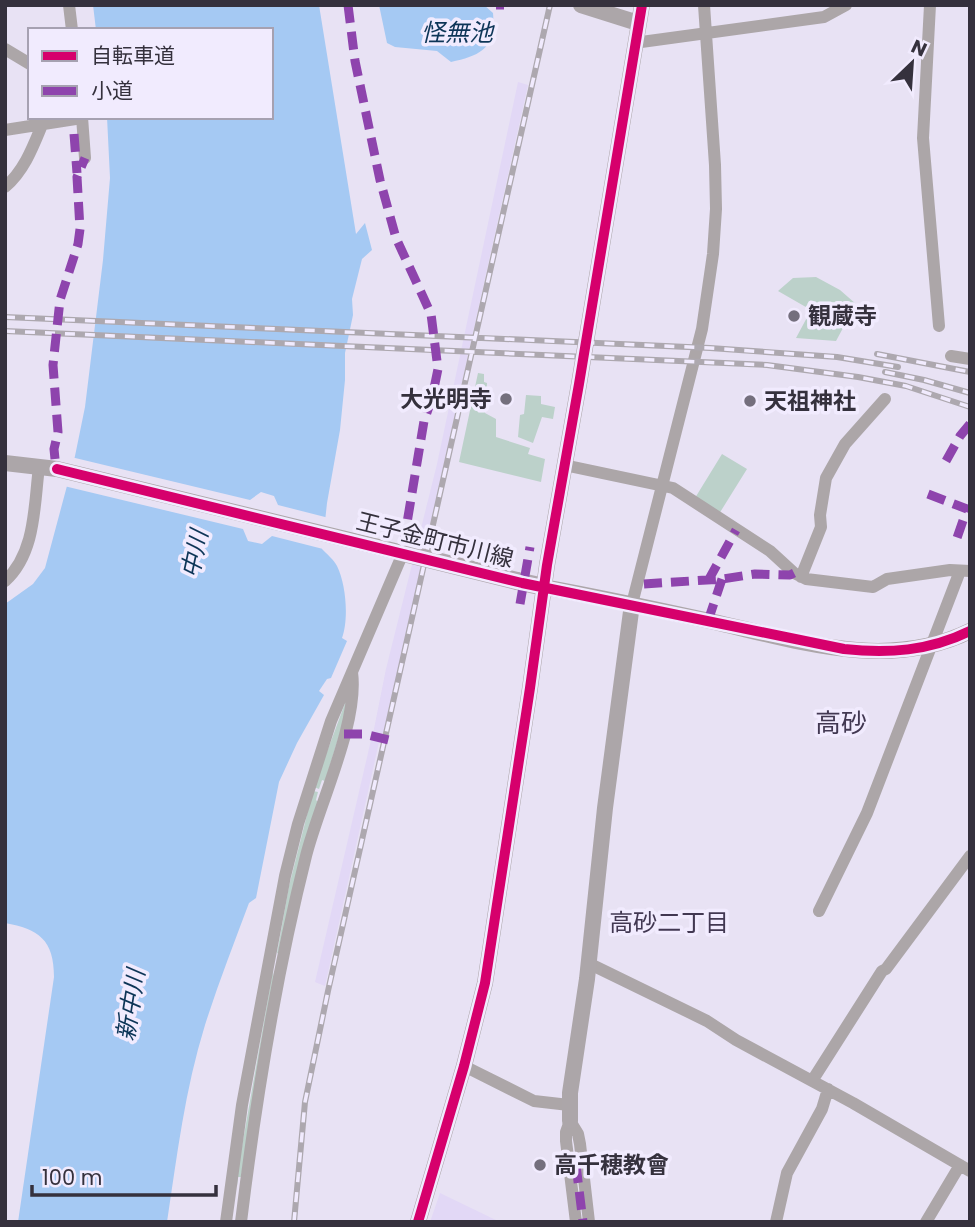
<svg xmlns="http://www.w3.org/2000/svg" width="975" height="1227" viewBox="0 0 975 1227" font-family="Poppins,'Noto Sans JP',sans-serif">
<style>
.built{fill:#e2d8f6}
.green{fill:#bcd1ca}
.water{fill:#a5c9f3}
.pier{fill:#e8e2f4}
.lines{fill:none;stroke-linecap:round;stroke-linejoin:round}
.street{stroke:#aca6a8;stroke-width:12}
.secondary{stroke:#aca6a9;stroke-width:16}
.primary{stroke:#b0a8ae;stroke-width:18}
.rail-casing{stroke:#ada8af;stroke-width:6}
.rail{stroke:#f1ebfe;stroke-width:3.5;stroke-dasharray:10;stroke-linecap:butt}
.primary-bridge{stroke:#b0a8ae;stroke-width:18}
.quiet{stroke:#8e44ad;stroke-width:9;stroke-dasharray:18 9;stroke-linecap:butt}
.cycleway-casing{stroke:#f1ebfe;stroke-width:15}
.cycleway{stroke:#d6006c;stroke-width:10}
.poi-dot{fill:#746f7d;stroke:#f1ebfe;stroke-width:2.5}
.labels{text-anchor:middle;stroke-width:7;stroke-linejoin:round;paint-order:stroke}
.poi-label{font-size:23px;font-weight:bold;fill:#35313d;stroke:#f1ebfe;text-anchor:start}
.street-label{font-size:23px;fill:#35313d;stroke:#f1ebfe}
.water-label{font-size:24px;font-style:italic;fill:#0d3557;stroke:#f1ebfe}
.neighbourhood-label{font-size:24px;fill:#423852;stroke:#f1ebfe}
.quarter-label{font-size:26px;fill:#423852;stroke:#f1ebfe}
</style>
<rect width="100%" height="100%" fill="#e8e2f4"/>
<path class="built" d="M518,82L528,85L383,737L373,734L386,669L437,464Z
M371,740L379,742L325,986L315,982Z
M440,1193L500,1222H430Z"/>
<path class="green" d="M816,277L840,290L856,304L836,341L796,338L811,310L778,291L793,278Z
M478,373L484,374V382L487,383L485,413L496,419V437L530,448L528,454L545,459L541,482L459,462Z
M526,395L541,396V404L555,407L553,419L542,417L533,443L518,437L520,415L524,414Z
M722,454L747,469L719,514L695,498Z
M351,687L344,720L325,781L322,780L319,789L314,787Z
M313,791L318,792L316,800L318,802L280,954L277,953L289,886Z
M273,970L274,982L241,1177H238L237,1186H235Z"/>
<path class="water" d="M93,5H319L356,234L365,223L372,250L362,259L352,299L353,315L345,353V380L340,430L327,503L322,549C327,554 334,560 337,566C346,584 349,619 342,638L347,641L331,678L327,679L319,691L324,695L297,743L279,782L256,898L249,903C234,943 218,984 205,1025C185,1089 177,1156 167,1222H18L54,977C54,940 39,929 5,923V604L33,584L45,568L75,456L85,407L103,260L110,178L107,117H271V30H96Z
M379,5H484L493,13C496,49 481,55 451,62L437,51L395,47L387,43Z"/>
<path class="pier" d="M71,457L250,500L261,492L274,496L278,505L329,518L327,550L272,536L262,544L248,541L243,529L64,486Z"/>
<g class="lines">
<path class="street" d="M69,5L72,30
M930,5L923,138L939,326
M634,43L824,17L846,5
M5,49L30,64
M82,117L85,158
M5,130L82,118
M5,187C24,171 33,147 42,125
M951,356L970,359
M564,465L673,488L770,551L794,573L806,579L873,587L887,579L950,570L970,571
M801,577L821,527L820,515L826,478L845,444L885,399
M5,581C36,553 34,505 39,467
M632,604L702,329L713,254L716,209L715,165L704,5
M819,911L867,813L960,571
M588,963L707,1021L736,1040L853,1103L970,1171
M464,1066L534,1101L569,1105
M812,1081L882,971L886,969L970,856
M570,1121L578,1134L580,1144L589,1222
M570,1121L566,1132V1141L576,1222
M226,1222L242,1105L285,876L298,824L331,721L403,553
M241,1222C256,1099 276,975 306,856C319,804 359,723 352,672
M776,1222L787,1173L822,1109L828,1089
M926,1222L960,1165"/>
<path class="secondary" d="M581,5L638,23
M5,463L57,469L395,551
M544,587C599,597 655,609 710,621C795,640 887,672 970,631
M570,1121V1093L587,979L605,808L632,604
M418,1222L464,1066L485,983L530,688L547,565L579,384L642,5"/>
<path class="primary" d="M517,581L544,587"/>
<g class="rail-casing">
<path id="rail" d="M5,317L710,348L837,357L898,367
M5,331L767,365L858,377L906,386L970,407
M877,354L970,372
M885,372L924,380L970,393
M294,1222L305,1102L328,991L550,5"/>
</g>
<use href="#rail" class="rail"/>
<path class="primary-bridge" d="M408,554L517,581"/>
<path class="quiet" d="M348,5L355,61L380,180L396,238L431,314L438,369L432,398L424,421L404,541
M496,5H504
M74,134L77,173
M55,459L54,449L58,432L53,365L60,300L78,244L80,229L77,177L85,158
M946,461L960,436L970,424
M928,494L967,509L957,538L958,544
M708,581L736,530
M644,584L722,579L755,574L790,575L794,573
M520,604L530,547
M708,621L722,579
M344,734H364L397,742
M576,1165L583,1222"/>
<g class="cycleway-casing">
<path id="cycleway" d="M57,469L522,583L844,649C888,654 929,651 970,631
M418,1222L464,1066L485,983L530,688L547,565L579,384L642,5"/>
</g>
<use href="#cycleway" class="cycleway"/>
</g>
<g class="poi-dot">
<circle cx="794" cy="316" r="7"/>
<circle cx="506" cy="399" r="7"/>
<circle cx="750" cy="401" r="7"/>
<circle cx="540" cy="1165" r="7"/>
</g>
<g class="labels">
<g class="poi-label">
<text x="808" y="324">観蔵寺</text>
<text x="492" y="407" text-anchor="end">大光明寺</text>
<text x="764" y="409">天祖神社</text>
<text x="554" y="1173">高千穂教會</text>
</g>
<g class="street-label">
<text transform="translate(435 540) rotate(14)" y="8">王子金町市川線</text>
</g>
<g class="water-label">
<text x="457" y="41">怪無池</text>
<text transform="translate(195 554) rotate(-78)" y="8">中川</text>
<text transform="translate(131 1005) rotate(-81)" y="8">新中川</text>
</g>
<g class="neighbourhood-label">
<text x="669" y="931">高砂二丁目</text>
</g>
<g class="quarter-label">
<text x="841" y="732">高砂</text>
</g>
</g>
<rect width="975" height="1227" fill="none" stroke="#35313d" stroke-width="14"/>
<rect x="28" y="28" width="245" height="91" fill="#f1ebfe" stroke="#a6a1b1" stroke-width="2"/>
<rect x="42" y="51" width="35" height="10" fill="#d6006c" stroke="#a6a1b1" stroke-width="2"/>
<text x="91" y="63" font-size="21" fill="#35313d">自転車道</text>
<rect x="42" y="86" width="35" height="10" fill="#8e44ad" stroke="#a6a1b1" stroke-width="2"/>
<text x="91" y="98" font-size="21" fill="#35313d">小道</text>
<g transform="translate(912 63) rotate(25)" stroke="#f1ebfe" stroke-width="5" paint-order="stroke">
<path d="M0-5L12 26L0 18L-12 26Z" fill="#35313d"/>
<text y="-10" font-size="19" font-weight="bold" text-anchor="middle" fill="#35313d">N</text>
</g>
<path d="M32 1185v10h184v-10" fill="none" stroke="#35313d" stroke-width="3.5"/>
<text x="42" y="1185" font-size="21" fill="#35313d" stroke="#f1ebfe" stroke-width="5" paint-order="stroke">100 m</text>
</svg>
